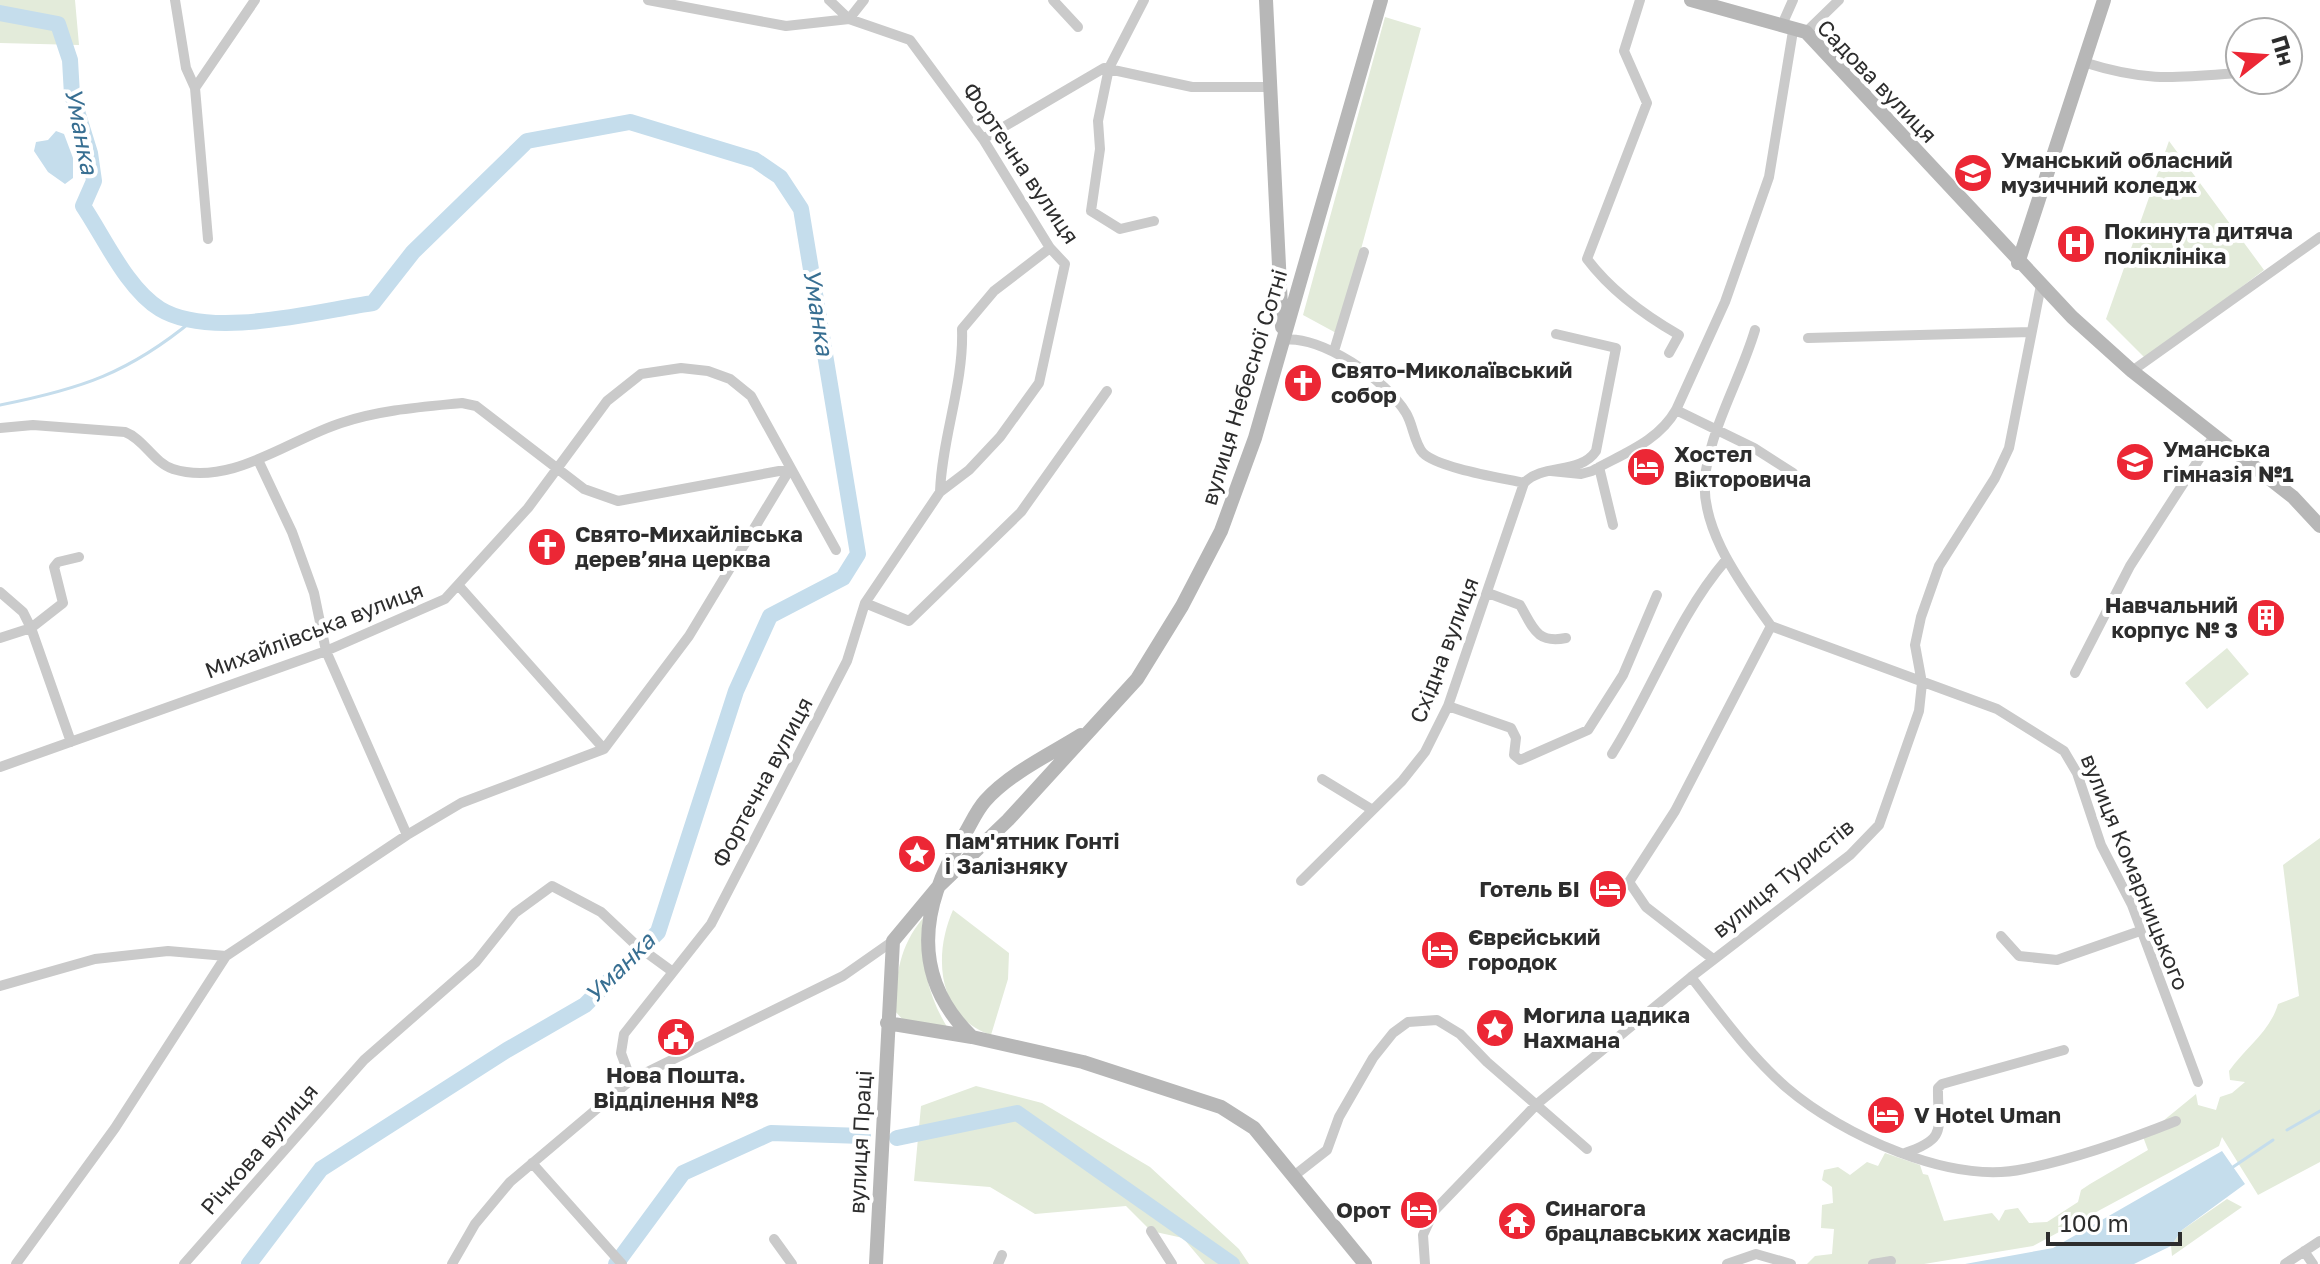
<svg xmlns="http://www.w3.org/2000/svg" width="2320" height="1264" viewBox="0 0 2320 1264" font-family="'Golos Text',sans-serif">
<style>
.green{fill:#e3ebda}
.water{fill:#c5ddec}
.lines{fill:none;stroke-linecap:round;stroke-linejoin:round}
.stream{stroke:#c5ddec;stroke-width:3}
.river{stroke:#c5ddec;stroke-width:16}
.street{stroke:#cacaca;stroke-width:10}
.secondary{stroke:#b7b7b7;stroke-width:14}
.labels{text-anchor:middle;stroke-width:8;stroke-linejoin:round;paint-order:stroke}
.street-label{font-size:22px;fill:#2d2d2d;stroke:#fff}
.poi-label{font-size:22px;font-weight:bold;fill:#2d2d2d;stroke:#fff;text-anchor:start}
.water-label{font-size:24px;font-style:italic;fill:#386f92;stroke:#fff}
</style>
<rect width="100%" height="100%" fill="#fff"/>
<path class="green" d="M0,0H75L79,45L0,43Z
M1385,17L1421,28L1338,334L1303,315Z
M2169,141L2264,270L2146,359L2106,319Z
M2227,648L2249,674L2207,709L2185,683Z
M2320,838V1162L2258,1195L2222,1137L2219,1146L2033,1246L1924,1264H1807L1815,1256L1832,1254L1834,1229L1821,1228L1822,1205L1833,1203L1832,1187L1822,1180L1824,1170L1838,1167L1850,1175L1867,1162L1878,1166L1885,1153L1920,1165L1923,1174L1928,1175L1944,1221L1992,1213L1999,1221L2005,1210L2018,1208L2029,1223L2047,1222L2078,1202L2081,1190L2090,1184L2148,1150L2142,1134L2152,1130L2196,1094L2198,1105L2216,1110L2220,1097L2232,1093L2245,1082L2230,1080L2229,1071C2245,1048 2270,1032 2278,1004L2299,996L2283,865Z
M953,910L1009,953L1008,979L991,1035C937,1017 933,955 953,910Z
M923,918C920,958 927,996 949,1030L904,1021L894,1010C897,973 899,947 923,918Z
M976,1086L1042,1103L1150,1167L1239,1249L1249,1264H1205L1183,1238L1151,1231L1126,1206L1035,1214L990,1187L914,1181L921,1106Z
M2227,1199L2242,1207L2172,1256L2171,1246L2182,1230Z"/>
<path class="water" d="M56,131L64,134L73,158V178L65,184L48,172L34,151L36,142L48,140Z
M2222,1151L2245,1184L2182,1230L2171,1246L2134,1264H1965L2053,1248Z"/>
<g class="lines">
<path class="stream" d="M0,405C81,389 129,373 193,320
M2287,1130L2320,1111
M2233,1167L2273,1140"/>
<path class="river" d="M0,13L58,24L70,60L72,95L90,153L94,181L83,206C104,237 127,289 160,309C211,340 317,311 373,303L413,252L527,141L630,122L755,160L780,177L801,209L858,554L843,578L770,616L736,691L658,932L585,1005L507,1050L321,1169L249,1264
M897,1138L1017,1113L1232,1264
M616,1264L683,1173L771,1133L863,1136"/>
<path class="street" d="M175,0L186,68L195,88L208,239
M829,0L849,19
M1053,0L1078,27
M1144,0L1109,68L1098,121L1100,149L1091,211L1120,229L1154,221
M1640,0L1624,51L1647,103L1587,259C1612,292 1644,315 1679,335L1669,353
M849,19L864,0
M1781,27L1793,0
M1806,32L1839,0
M2083,62C2146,82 2173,78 2237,73
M195,88L255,0
M983,139L1104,68L1192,87H1271
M1755,330C1741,377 1714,422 1706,470C1696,525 1742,585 1771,626
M1808,338L2031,332
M1283,340C1321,334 1387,381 1406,413C1413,424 1414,443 1423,453C1438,468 1502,478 1524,483C1543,463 1580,475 1596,451L1616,348L1556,334
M1334,351L1364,252
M2132,371L2320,237
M1676,410L1754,448L1793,473
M0,428L33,425L125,432C144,439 154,463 173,469C231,487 288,440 341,423C379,410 421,407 462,403L476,406L584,489L618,501L790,469
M258,460L292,532L314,593L326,651L407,835
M1599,467L1613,525
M1551,471L1581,474L1592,471C1622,454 1658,442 1676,410L1725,302L1769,177L1793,31
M940,492C942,437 964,384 962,329L994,291L1050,248
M459,586L604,749
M0,592L23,612L31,628L71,742
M1488,593L1520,605C1533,627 1536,644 1566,638
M865,603L909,621L1021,512L1107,391
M1771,626L1997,709L2064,751L2077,773L2101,845L2132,905L2198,1082
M0,638L31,628L63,603L54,567L58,562L79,557
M2075,673L2130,566L2214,436
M1448,706L1511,728L1516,738L1514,755L1520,760L1588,730L1623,675L1657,595
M1612,754C1652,691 1677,617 1726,560
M0,767L326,651L445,599L528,508L607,401L641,374L681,368L708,371L730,379L751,396L836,550
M1322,779L1371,809
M1301,881L1402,781L1425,752L1448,706L1524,483
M2001,936L2019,956L2057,960L2140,931
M1713,959L1646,907L1629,882L1675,811L1771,626
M1691,977C1721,1015 1750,1056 1787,1088C1842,1135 1951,1185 2024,1169C2075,1159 2128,1140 2176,1121
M0,986L95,959L168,951L226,956L407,835L461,803L604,749L689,636L790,469
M631,1080L621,1053L624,1034L711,924L847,661L865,603L940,492L969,470L1000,437L1039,383L1065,264L1050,248L983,139L910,40L849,19L786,26L648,0
M1905,1153C1950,1138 1937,1127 1938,1088L1942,1084L2064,1050
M532,1163L622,1264
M1295,1175L1327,1150L1339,1117L1373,1058L1393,1033L1408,1022L1437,1020L1460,1034L1487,1062L1587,1149
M1151,1231L1172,1264
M774,1239L792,1264
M2304,1251L2313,1264
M16,1264L115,1128L226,956
M184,1264L364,1060L476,962L515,913L552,886L601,912L636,945L673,972
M452,1264L475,1224L510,1182L631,1080L843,976L893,941
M998,1264L1002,1255
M1425,1264L1423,1235L1434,1211L1537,1104L1691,977L1850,855L1879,825L1919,711L1922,683L1915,645L1921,617L1939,566L1995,478L2009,448L2041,285
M1727,1264L1756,1254L1791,1264
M1873,1264L1891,1261
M2285,1264L2320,1241"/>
<path class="secondary" d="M1266,0L1282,327
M1691,0L1806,32L2072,317L2132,371L2293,497L2320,526
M2018,263L2104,0
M887,1023L972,1037L1083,1062L1221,1107L1254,1128L1365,1264
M972,1037C910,977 920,906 963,837C970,826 976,811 985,801C1010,773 1049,755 1081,735
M876,1264L893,941L938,887L1008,820L1137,679L1182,606L1221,531L1255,438L1381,0"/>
</g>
<defs>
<g id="university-disc" transform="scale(2)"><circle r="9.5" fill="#ec2735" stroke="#fff"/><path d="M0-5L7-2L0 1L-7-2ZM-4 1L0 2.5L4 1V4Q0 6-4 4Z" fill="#fff"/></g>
<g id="hospital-disc" transform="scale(2)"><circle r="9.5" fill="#ec2735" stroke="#fff"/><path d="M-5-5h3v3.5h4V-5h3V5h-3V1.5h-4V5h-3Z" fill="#fff"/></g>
<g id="church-disc" transform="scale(2)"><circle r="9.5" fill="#ec2735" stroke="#fff"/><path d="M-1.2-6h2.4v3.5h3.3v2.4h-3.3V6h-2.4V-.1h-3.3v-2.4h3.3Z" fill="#fff"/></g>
<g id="school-disc" transform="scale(2)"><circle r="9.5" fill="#ec2735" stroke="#fff"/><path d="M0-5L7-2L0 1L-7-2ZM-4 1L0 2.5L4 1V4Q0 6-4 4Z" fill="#fff"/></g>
<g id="hotel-disc" transform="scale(2)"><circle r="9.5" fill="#ec2735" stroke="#fff"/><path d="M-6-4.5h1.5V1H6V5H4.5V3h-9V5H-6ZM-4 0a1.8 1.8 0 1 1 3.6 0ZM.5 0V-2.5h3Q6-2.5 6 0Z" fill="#fff"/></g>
<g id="building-disc" transform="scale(2)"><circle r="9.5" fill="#ec2735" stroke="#fff"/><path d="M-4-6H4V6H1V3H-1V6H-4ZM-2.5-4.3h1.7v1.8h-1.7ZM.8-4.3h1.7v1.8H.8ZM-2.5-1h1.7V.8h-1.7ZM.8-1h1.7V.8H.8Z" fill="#fff"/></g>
<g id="sight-disc" transform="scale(2)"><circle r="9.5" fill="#ec2735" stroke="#fff"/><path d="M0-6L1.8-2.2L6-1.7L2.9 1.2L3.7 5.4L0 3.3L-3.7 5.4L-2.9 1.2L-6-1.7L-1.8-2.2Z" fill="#fff"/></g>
<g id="civic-disc" transform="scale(2)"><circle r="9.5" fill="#ec2735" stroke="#fff"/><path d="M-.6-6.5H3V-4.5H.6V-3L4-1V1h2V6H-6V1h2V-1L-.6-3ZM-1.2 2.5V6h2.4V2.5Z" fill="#fff"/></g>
<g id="temple-disc" transform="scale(2)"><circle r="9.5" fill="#ec2735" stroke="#fff"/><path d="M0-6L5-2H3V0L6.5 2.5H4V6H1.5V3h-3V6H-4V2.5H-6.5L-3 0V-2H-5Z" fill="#fff"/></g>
</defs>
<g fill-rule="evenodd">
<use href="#university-disc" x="1973" y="173"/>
<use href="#hospital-disc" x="2076" y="244"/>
<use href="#church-disc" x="1303" y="383"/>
<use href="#school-disc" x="2135" y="462"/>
<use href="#hotel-disc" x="1646" y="467"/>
<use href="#church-disc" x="547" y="547"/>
<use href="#building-disc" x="2266" y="618"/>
<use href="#sight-disc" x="917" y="854"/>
<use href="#hotel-disc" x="1608" y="889"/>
<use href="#hotel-disc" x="1440" y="950"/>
<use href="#sight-disc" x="1495" y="1028"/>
<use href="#civic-disc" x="676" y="1037"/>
<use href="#hotel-disc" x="1886" y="1115"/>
<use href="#hotel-disc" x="1419" y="1210"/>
<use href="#temple-disc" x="1517" y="1221"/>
</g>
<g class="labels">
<g class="street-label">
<text transform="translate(1877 81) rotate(46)" y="8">Садова вулиця</text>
<text transform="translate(1021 163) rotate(56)" y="8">Фортечна вулиця</text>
<text transform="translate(1244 387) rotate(-73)" y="8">вулиця Небесної Сотні</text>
<text transform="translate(314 630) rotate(-21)" y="8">Михайлівська вулиця</text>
<text transform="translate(1444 650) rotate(-69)" y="8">Східна вулиця</text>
<text transform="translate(762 782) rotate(-62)" y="8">Фортечна вулиця</text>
<text transform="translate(2135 872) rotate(68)" y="8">вулиця Комарницького</text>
<text transform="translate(1783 878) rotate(-39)" y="8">вулиця Туристів</text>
<text transform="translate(860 1142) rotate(-87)" y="8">вулиця Праці</text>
<text transform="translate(259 1149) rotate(-49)" y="8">Річкова вулиця</text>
</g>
<g class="poi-label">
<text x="2001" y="168">Уманський обласний<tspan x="2001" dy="25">музичний коледж</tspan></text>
<text x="2104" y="239">Покинута дитяча<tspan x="2104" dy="25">поліклініка</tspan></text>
<text x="1331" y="378">Свято-Миколаївський<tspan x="1331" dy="25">собор</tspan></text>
<text x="2163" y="457">Уманська<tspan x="2163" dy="25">гімназія №1</tspan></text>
<text x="1674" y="462">Хостел<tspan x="1674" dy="25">Вікторовича</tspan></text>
<text x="575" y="542">Свято-Михайлівська<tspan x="575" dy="25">деревʼяна церква</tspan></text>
<text x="2238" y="613" text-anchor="end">Навчальний<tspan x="2238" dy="25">корпус № 3</tspan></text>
<text x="945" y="849">Пам'ятник Гонті<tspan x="945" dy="25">і Залізняку</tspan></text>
<text x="1580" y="897" text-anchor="end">Готель БІ</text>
<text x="1468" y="945">Єврєйський<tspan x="1468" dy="25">городок</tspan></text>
<text x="1523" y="1023">Могила цадика<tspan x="1523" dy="25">Нахмана</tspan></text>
<text x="676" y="1083" text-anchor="middle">Нова Пошта.<tspan x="676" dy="25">Відділення №8</tspan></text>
<text x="1914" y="1123">V Hotel Uman</text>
<text x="1545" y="1216">Синагога<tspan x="1545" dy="25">брацлавських хасидів</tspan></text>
<text x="1391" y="1218" text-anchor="end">Орот</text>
</g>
<g class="water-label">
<text transform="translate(81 131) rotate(79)" y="8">Уманка</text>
<text transform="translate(818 312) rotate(81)" y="8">Уманка</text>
<text transform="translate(620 968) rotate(-45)" y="8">Уманка</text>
</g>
</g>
<g transform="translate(2264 56) rotate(73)"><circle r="38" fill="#ffffff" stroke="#ababab" stroke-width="2"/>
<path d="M0-6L14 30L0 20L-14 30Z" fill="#ec2735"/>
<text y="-12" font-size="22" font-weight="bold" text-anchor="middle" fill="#2d2d2d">Пн</text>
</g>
<path d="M2048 1232v12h132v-12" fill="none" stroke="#2d2d2d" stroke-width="4"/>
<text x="2060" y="1232" font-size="24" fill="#2d2d2d" stroke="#ffffff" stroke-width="6" paint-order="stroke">100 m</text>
</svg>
